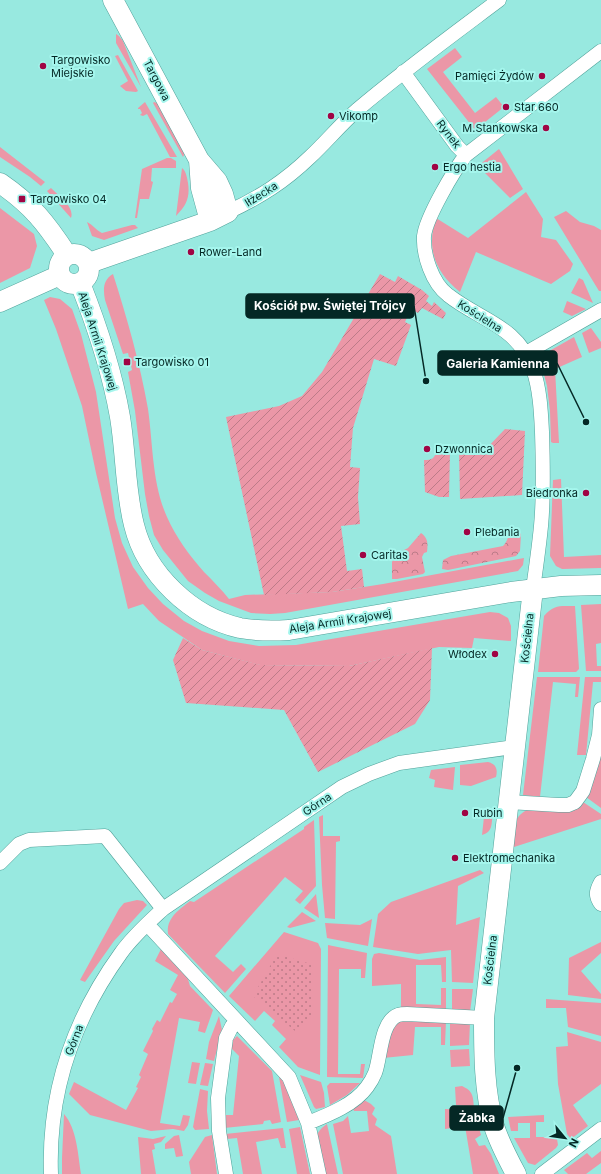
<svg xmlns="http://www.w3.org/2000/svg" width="601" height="1174" viewBox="0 0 601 1174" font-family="Inter,sans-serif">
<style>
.grass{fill:#eb97a7}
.forest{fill:url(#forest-crowns)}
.park{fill:url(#park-dots)}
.garden{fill:url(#garden-furrows)}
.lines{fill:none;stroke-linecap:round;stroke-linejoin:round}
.street-casing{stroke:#51a29a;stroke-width:15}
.secondary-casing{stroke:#51a29a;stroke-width:21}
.street{stroke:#fff;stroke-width:14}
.secondary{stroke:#fff;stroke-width:20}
.poi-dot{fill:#a00444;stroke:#a5f6ed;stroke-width:1.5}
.labels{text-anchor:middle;stroke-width:4;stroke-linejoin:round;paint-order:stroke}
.poi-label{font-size:11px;fill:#042825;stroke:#a5f6ed;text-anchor:start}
.street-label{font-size:11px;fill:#042825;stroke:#a5f6ed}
.leader{fill:none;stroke:#042825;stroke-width:1.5}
.callout-dot{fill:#042825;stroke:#a5f6ed;stroke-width:1.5}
.callout{fill:#042825;stroke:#042825;stroke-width:1.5}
.callout-label{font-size:12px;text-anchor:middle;font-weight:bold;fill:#fff}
</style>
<defs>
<pattern id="forest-crowns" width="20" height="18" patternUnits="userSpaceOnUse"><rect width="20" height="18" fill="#eb97a7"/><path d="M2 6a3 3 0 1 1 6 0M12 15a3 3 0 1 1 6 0" fill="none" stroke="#bc7b88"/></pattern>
<pattern id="park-dots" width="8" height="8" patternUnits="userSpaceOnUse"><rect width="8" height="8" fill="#eb97a7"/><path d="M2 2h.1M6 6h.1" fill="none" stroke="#bc7b88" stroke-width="1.8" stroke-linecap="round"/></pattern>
<pattern id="garden-furrows" width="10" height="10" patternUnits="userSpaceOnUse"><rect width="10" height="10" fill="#eb97a7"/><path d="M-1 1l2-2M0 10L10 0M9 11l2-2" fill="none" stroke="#bc7b88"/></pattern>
</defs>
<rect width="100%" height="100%" fill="#98e9e0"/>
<path class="grass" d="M116,34L119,36L123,41L141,87L116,43Z
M455,48L462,57L443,72L475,113L496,97L504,107L475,130L427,69Z
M118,55L138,91L136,92L126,91L120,86L128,81L115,56Z
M145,102L177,157H170L147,114L143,116L140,115L142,113L140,109H138V108Z
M154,102L157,103L185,153L183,157L153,103Z
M0,147L45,182L41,186L30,177L0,157Z
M499,149L523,189L510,198L478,166Z
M167,158H171L176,161V168H152L151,181L153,182L149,199H140L137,218H135L142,169Z
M182,168C186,171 187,177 188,183C190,197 187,205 176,216Z
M51,188C58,195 75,207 71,218L47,191Z
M526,192L543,219L541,237L556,240L573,264L570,271L551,284L476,252L460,292C435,272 426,249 436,218L468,238Z
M0,208L34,234L37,246L30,268L0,283Z
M566,211L580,222L594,226L601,230V291H599L554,217Z
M87,222C93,225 96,230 102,233L132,225H135L138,228L104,240L92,236Z
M113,274C127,318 140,363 148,409C153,444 152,484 167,517C176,537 189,555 204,572C213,581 221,589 229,599L245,595L332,592L383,584L524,558L523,565L518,571L285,613L270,614L251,613L219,601L205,593L188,581L163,550L154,535L149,516L145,494L135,411L128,372L132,370L128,353L123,354L105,300C103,289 103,280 113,274Z
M579,278L583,280L593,303L571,293Z
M50,297L60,299L72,309L81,334L96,392L115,518L122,543L133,567L148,588L163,604L184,621L202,631L229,641L259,646L296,645L490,612L499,613L508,618L511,626V641L474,638L472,648L439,647L349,666L260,665L202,650L159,621L143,604L128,609L96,473L82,406L56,329L44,300Z
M567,301L586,309L572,316L563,312Z
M591,328L601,342V348L589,353L582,333Z
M574,337L582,357L555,369L559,443H553L551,442L550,411L547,386L541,363V359L544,354Z
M561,479L564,557L601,555V568L562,569L556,566L550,556L553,480Z
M601,604V643L596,644L597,666H601V671H586L581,605Z
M575,606L579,669L576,672H538L544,616C554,604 561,606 575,606Z
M537,677H580L578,697H575L576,684L553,682L540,797L523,795Z
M585,677H601V682H593L586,755H577Z
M601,754V808L586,797Z
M488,762C496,764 498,769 496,777L471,786L460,785V765Z
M455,767L453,790L434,787L435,780L429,778L431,770Z
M583,802L601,814V819L514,847C515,829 511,817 529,809Z
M485,808L493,812C491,822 494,832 482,835Z
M323,815V836H340V841L336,842L335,919L325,918L322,885L319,817Z
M314,820L316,886L300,904L295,900L303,891L285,877L215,956L233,972L241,964L246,969L225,993L168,934C166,918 179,910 190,901L194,902L304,829V827Z
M480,870L484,873L458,886L456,925L480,917L473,983L452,982L451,950L418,954L373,947L378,914L391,902Z
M316,894L319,918L304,908Z
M137,900L143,901L147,905L114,941L85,982L80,980L119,909L124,903Z
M302,912L316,921L290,928L287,927Z
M372,919L368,946L327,938L325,923L360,925Z
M284,932L318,943L321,949L320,1075L298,1067L279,1047L286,1039L272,1025L275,1021L264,1011L255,1021L229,996Z
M601,942V953L581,971L601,994V999L568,995L569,958Z
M328,945L367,953L365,978H361V969H339L338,1074H360L361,1064H365L363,1078L327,1077Z
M161,949L187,976L190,986L213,1010L205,1033L198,1031L200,1022L179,1018L160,1123L180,1126L183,1115L190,1116L188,1125L184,1131L173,1129L151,1131L90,1115L69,1094L74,1082L126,1110L138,1088L136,1087L141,1077L139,1075L148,1054L143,1051L153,1031L152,1029L157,1020L160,1022L170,1002L172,1003L177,994L170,990L178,975L155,961Z
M379,953L420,960L446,957V982H442L441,965H416V1004L441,1005V988H446V1011L401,1009V984L372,986V959L374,954Z
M452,989H473L470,1012H452Z
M546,999L601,1003V1036L568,1027L566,1008H546Z
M219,1016L222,1030L214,1061L206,1059L209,1042Z
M400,1019L446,1021L445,1045H441V1027H415L413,1055L383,1058L393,1025Z
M450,1020L470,1023L469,1045L450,1046Z
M567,1032L601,1042V1084L573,1105L588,1126L571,1139L567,1134L558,1084L556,1047L568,1046Z
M237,1036L272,1071L281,1122L272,1124L270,1120L264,1121L263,1124L224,1128V1115H233L239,1056L231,1048L233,1040Z
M469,1049L470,1066L451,1067L450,1050Z
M192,1062L200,1063L196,1084L188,1083Z
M205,1063L213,1064L208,1086L200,1085Z
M300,1075L321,1082L324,1093L325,1107L316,1109L314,1107Z
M279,1077H281L286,1085L299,1120L287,1122Z
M330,1083H360L347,1095L330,1105L327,1086Z
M462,1086C473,1091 473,1096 474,1107L456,1105L455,1087Z
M200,1089L208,1091L207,1111L209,1129L195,1130L193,1127Z
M364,1100L371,1104L375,1108L372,1114L377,1119L375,1125L391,1136L397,1174H343L333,1124L343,1121L348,1116L351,1133L369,1131L367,1111H354L353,1108Z
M445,1109L474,1110L481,1135L475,1139L479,1146L485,1145L491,1154L499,1174H473L465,1126L445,1129Z
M64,1114C77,1129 78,1155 81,1174H62V1158Z
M544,1115V1122H536V1137H545L556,1133L558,1145L556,1148L535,1165L528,1163L514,1138H530V1123H518V1131H511L508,1117Z
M327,1124L338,1174H324C322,1164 316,1143 318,1133C320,1129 324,1126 327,1124Z
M300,1127L310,1174H297L289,1129Z
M283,1128L286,1148H281L278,1138L256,1142L262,1174H243L237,1138L227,1139L225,1134Z
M179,1135L183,1156L176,1157L174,1148L165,1149V1144L174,1136Z
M212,1135L217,1174H191L189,1162L205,1137Z
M166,1136L161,1142L154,1144L155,1149L152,1150L156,1174H141L138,1137L153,1139Z
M601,1151V1163L586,1174H568L564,1170L587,1153L592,1158Z"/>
<path class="forest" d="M516,530L521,534L520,551L516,556L448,570L442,569L443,560L451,556L503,546C509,541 507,532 516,530Z
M421,533C428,538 428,543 427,552L424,553L422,557L425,572L423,574L397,579H392V562L396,554L408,548Z"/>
<path class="park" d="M277,954L311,964L313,1013L295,1031L253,996Z"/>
<path class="garden" d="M380,274L395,282L398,276L422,290L429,296L426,301L432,306L434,302L446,313L443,319L422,308L418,313L411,309L405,322L411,325L396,366L374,359L353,428L350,467L360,468L358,497L360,524L341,526L347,571L362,569L364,587L332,592L264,595L226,417L279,406L302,396L322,372Z
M505,429L525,431L522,495L460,499L459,451L485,450Z
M437,451H450L449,497H439L425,492L424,460C432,460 434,459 437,451Z
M183,638L202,650L261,665L349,666L432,648L430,700L415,724L318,772L284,710L186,703L173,660Z"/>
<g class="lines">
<g class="street-casing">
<path id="street" d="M403,72L457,146L466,155
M228,212C260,197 284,182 310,157C326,142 341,124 357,110C403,71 451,36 499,0
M526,353L601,310
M533,589C536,568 539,547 541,526C544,495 543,463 542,432C541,412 540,389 533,369C517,325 481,321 448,295C432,283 423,255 424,236C426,218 454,170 466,155L601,51
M508,802L559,805H568L575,802L583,791L593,759L599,735L601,709
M0,863L19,844L29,840L105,836L163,909
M601,882C596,891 595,896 601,904
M147,924L289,1077L308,1123
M51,1174C48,1093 74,1018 121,953C133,936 149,922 163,909L342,787L369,774L399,763L514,747
M226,1174L219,1131L218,1098L226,1038L232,1026L236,1021
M319,1174L308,1123C328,1115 354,1105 367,1087C370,1083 373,1078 375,1073C381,1058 380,1022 398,1015C401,1014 405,1014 407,1014L484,1018
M542,1174L601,1129"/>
</g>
<g class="secondary-casing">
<path id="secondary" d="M199,160L201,188L210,221
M0,183C32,205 46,223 67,255
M59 269a15 15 0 1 1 30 0a15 15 0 1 1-30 0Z
M89,263L210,221L228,212L223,194L217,181L199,160L113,0
M80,283C97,326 112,371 120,417C126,453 125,490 134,525C146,574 191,617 240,628C256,631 272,631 289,630L511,592L561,586L601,585
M0,302L60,275
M516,1174C508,1159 499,1142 494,1126C484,1091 484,1054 484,1018L533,589"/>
</g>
<use href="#street" class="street"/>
<use href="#secondary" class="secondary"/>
</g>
<g class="poi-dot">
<circle cx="43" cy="66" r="4"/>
<circle cx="542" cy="76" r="4"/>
<circle cx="506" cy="107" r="4"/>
<circle cx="331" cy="116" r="4"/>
<circle cx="546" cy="128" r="4"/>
<circle cx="435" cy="167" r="4"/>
<rect x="18" y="195" width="8" height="8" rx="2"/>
<circle cx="191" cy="252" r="4"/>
<rect x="123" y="358" width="8" height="8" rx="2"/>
<circle cx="427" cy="449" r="4"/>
<circle cx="586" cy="493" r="4"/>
<circle cx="467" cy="532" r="4"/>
<circle cx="363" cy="555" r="4"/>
<circle cx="495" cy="654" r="4"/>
<circle cx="465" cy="813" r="4"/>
<circle cx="455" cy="858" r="4"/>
</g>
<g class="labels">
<g class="poi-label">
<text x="51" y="64">Targowisko<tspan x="51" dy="13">Miejskie</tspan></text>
<text x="534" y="80" text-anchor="end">Pamięci Żydów</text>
<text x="514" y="111">Star 660</text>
<text x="339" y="120">Vikomp</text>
<text x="538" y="132" text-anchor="end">M.Stankowska</text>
<text x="443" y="171">Ergo hestia</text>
<text x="30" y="203">Targowisko 04</text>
<text x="199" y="256">Rower-Land</text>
<text x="135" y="366">Targowisko 01</text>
<text x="435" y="453">Dzwonnica</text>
<text x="578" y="497" text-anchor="end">Biedronka</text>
<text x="475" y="536">Plebania</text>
<text x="371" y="559">Caritas</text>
<text x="487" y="658" text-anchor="end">Włodex</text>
<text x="473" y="817">Rubin</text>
<text x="463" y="862">Elektromechanika</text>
</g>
<g class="street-label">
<text transform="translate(157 80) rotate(62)" y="4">Targowa</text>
<text transform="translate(449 134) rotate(53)" y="4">Rynek</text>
<text transform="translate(261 194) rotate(-32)" y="4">Iłżecka</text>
<text transform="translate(480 316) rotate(32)" y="4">Kościelna</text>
<text transform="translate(98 341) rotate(72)" y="4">Aleja Armii Krajowej</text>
<text transform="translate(340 621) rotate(-9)" y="4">Aleja Armii Krajowej</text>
<text transform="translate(527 638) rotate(-84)" y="4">Kościelna</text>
<text transform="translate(317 804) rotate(-34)" y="4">Górna</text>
<text transform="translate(490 960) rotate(-83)" y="4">Kościelna</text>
<text transform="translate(74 1040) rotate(-69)" y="4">Górna</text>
</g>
</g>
<path class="leader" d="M426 381L414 306M586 422L557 363M517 1068L503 1118"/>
<g class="callout-dot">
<circle cx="426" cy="381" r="4"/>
<circle cx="586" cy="422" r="4"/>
<circle cx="517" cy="1068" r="4"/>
</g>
<g class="callout">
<rect x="246" y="294" width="168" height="24" rx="4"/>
<rect x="438" y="351" width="119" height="24" rx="4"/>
<rect x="450" y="1106" width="53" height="24" rx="4"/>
</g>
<g class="callout-label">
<text x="330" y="310">Kościół pw. Świętej Trójcy</text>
<text x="498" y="368">Galeria Kamienna</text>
<text x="477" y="1122">Żabka</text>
</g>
<g transform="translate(565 1138) rotate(119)" stroke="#a5f6ed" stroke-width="3" paint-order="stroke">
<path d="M0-3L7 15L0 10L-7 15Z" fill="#042825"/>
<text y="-6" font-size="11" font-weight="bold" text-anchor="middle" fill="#042825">N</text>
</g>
</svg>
